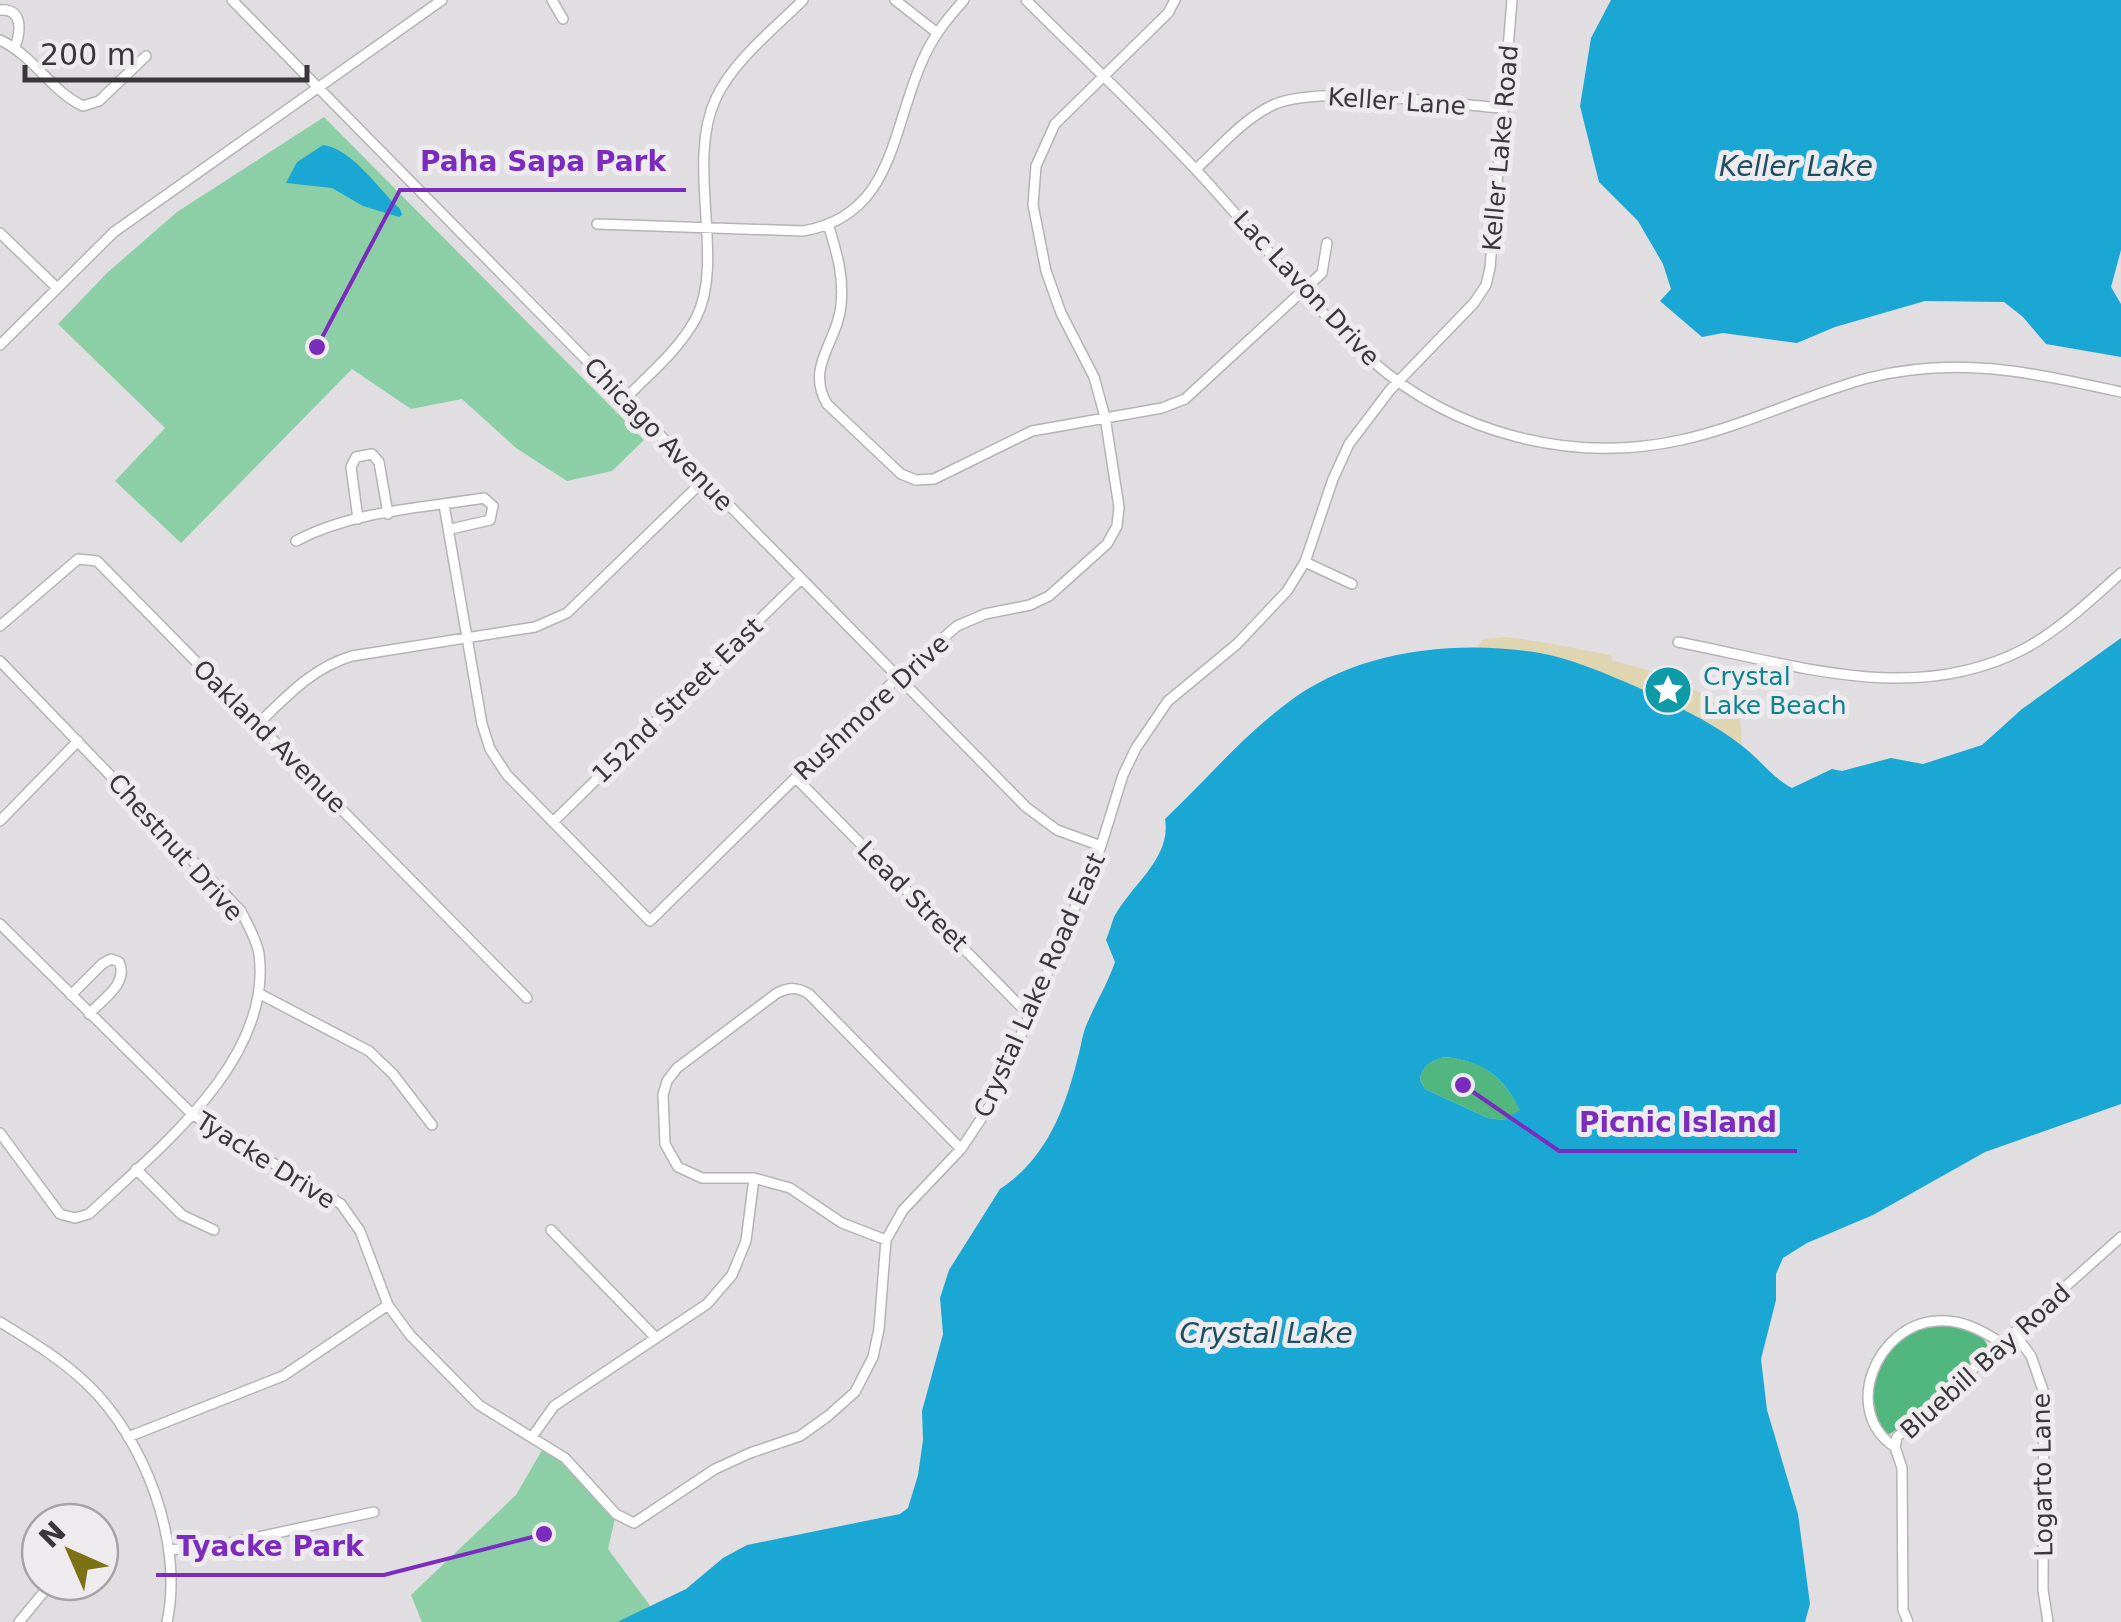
<svg xmlns="http://www.w3.org/2000/svg" width="2121" height="1622" viewBox="0 0 2121 1622" font-family="'DejaVu Sans',sans-serif">
<style>
.green{fill:#8ccfa6}
.forest{fill:#52b77f}
.sand{fill:#dfd5b0}
.water{fill:#1ba7d4;fill-rule:evenodd}
.lines{fill:none;stroke-linecap:round;stroke-linejoin:round}
.minor-casing{stroke:#b5b3b6;stroke-width:12}
.minor{stroke:#fff;stroke-width:9}
.labels{text-anchor:middle;stroke-width:10;stroke-linejoin:round;paint-order:stroke}
.street-label{font-size:25px;fill:#393839;stroke:#edebee}
.culture-label{font-size:25px;fill:#0d838f;stroke:#edebee;text-anchor:start}
.water-label{font-size:28px;font-style:italic;fill:#1c4f62;stroke:#edebee}
.leader{fill:none;stroke:#7b2cbf;stroke-width:4}
.callout-dot{fill:#7b2cbf;stroke:#edebee;stroke-width:4}
.callout-label{font-size:28px;text-anchor:middle;font-weight:bold;fill:#7b2cbf;stroke:#edebee;stroke-width:10;stroke-linejoin:round;paint-order:stroke}
</style>
<rect width="100%" height="100%" fill="#e0dee1"/>
<path class="green" d="M324,117L644,440L612,471L567,481L516,448L462,399L411,409L352,369L181,543L115,481L165,428L58,324L107,273L177,212Z
M545,1445L565,1459L616,1514L608,1549L651,1607L617,1622H422L411,1595L516,1495Z"/>
<path class="forest" d="M1444,1057C1485,1061 1500,1075 1521,1110L1504,1120L1488,1118L1425,1089L1420,1080C1422,1065 1429,1062 1444,1057Z
M1933,1325C1953,1325 1981,1327 1988,1347L1897,1429L1890,1434L1884,1433C1859,1386 1880,1337 1933,1325Z"/>
<path class="sand" d="M1504,637C1539,640 1574,649 1610,655L1613,661C1668,673 1694,687 1740,719L1742,746L1689,712L1595,672L1542,653L1477,648L1482,640Z"/>
<path class="water" d="M1611,0H2121V250L2111,287L2121,304V357L2046,344L2023,317L2004,302L1925,301L1835,327L1797,343L1723,333L1702,337L1660,301L1671,289L1663,264L1638,221L1599,182L1580,106L1591,38Z
M323,145C354,150 378,189 400,209L402,215L399,217L363,206L332,188L286,183L297,162Z
M2121,638V1104L1985,1152L1873,1215L1807,1243L1783,1258L1776,1274V1300L1761,1359L1767,1410L1798,1514L1810,1604L1805,1622H617L686,1589L723,1558L747,1545L900,1514L908,1508L918,1475L923,1440L922,1411L943,1334L940,1298L949,1270L1000,1189C1047,1158 1065,1109 1078,1057C1081,1047 1082,1036 1086,1026C1095,1004 1107,985 1115,962L1106,940C1109,933 1111,925 1114,917C1130,886 1172,858 1165,819C1205,781 1241,738 1286,704C1355,650 1456,639 1540,653C1578,659 1653,693 1688,712C1708,722 1729,735 1746,749C1761,761 1774,779 1792,788L1832,769L1842,771L1891,758L1923,764L1982,745L2022,709ZM1444,1057C1483,1061 1502,1075 1520,1110L1504,1120L1488,1118L1425,1089L1420,1080C1422,1065 1430,1062 1444,1057Z"/>
<g class="lines">
<g class="minor-casing">
<path id="minor" d="M232,0L1026,807L1057,830L1101,846
M552,0L563,19
M895,0L936,32
M1026,0C1083,57 1142,112 1197,171C1255,233 1308,303 1371,360C1455,434 1572,464 1681,440C1745,426 1805,395 1868,378C1958,355 2033,373 2121,392
M0,10C23,8 21,31 15,47
M0,40C33,55 51,91 83,106L99,101L146,56
M1196,169C1220,147 1243,119 1273,105C1320,84 1447,104 1503,108
M597,224L803,231C892,216 891,134 921,64C931,39 946,20 964,0
M829,227C837,254 844,276 841,305C838,342 805,366 827,404L901,474L916,480L934,479L1032,431L1162,408L1185,399L1322,273L1327,243
M0,233L56,287
M0,345L114,232L442,0
M625,399C649,374 679,350 696,318C726,260 685,164 716,98C734,60 774,29 803,0
M444,505L482,724L490,749L507,775L650,921L898,677L957,626L985,614L1030,605L1049,596L1107,544L1117,526L1119,507L1105,417L1094,377L1061,313L1046,271L1033,205L1036,166L1055,124L1168,13L1175,0
M358,519L351,467L356,457L372,454L379,462L388,514
M296,541C352,511 422,508 484,498L493,506L490,520L451,529
M1305,562L1352,584
M0,626L78,559L97,561L527,998
M1678,642C1793,664 1913,707 2024,649C2059,630 2091,600 2121,573
M0,661L241,911C247,924 257,940 259,954C273,1060 158,1149 89,1214L75,1218L60,1214L0,1133
M258,724C287,696 312,668 352,656L535,627L567,613L704,480
M796,778L1029,1015
M0,821L78,741
M553,822L801,579
M0,924L193,1115L341,1204L360,1231L388,1305L410,1335L479,1405L565,1458L616,1514L634,1523L715,1469L750,1453L800,1436L828,1416L855,1392L873,1357L879,1329L886,1240L903,1210L961,1149L993,1101L1101,846L1123,775L1136,748L1168,701L1237,644L1287,591L1305,562L1333,479L1349,444L1390,390L1474,303L1486,285L1490,268L1512,0
M260,994L369,1051L393,1074L432,1125
M71,995L102,964L111,959L119,962C129,983 103,999 89,1014
M136,1169L182,1215L214,1230
M551,1230L656,1338
M886,1240L842,1223L790,1188L754,1178H702L678,1167L665,1144L663,1095L667,1081L677,1068L777,993C790,987 797,987 809,994L961,1149
M0,1322C31,1341 61,1359 87,1384C145,1439 184,1543 167,1622
M2015,1334L2031,1356L2044,1393L2043,1590L2048,1622
M128,1437L283,1376L388,1305
M532,1437L554,1406L707,1304L732,1275L746,1241L754,1178
M1895,1447C1840,1411 1877,1324 1937,1321C1962,1319 1983,1331 2003,1344
M170,1550L230,1543L374,1512
M19,1622L52,1582
M1908,1622L1903,1610L1902,1468L1895,1447L1897,1437L2121,1237"/>
</g>
<use href="#minor" class="minor"/>
</g>
<defs>
<g id="sight-disc" transform="scale(2.5)"><circle r="9.5" fill="#0f9aa8" stroke="#edebee"/><path d="M0-6L1.8-2.2L6-1.7L2.9 1.2L3.7 5.4L0 3.3L-3.7 5.4L-2.9 1.2L-6-1.7L-1.8-2.2Z" fill="#fff"/></g>
</defs>
<g fill-rule="evenodd">
<use href="#sight-disc" x="1668" y="690"/>
</g>
<g class="labels">
<g class="street-label">
<text transform="translate(1397 101) rotate(4)" y="9">Keller Lane</text>
<text transform="translate(1500 148) rotate(-85)" y="9">Keller Lake Road</text>
<text transform="translate(1307 288) rotate(47)" y="9">Lac Lavon Drive</text>
<text transform="translate(659 434) rotate(46)" y="9">Chicago Avenue</text>
<text transform="translate(677 700) rotate(-44)" y="9">152nd Street East</text>
<text transform="translate(871 707) rotate(-43)" y="9">Rushmore Drive</text>
<text transform="translate(270 736) rotate(45)" y="9">Oakland Avenue</text>
<text transform="translate(176 847) rotate(48)" y="9">Chestnut Drive</text>
<text transform="translate(913 896) rotate(45)" y="9">Lead Street</text>
<text transform="translate(1039 985) rotate(-66)" y="9">Crystal Lake Road East</text>
<text transform="translate(266 1160) rotate(32)" y="9">Tyacke Drive</text>
<text transform="translate(1985 1361) rotate(-42)" y="9">Bluebill Bay Road</text>
<text transform="translate(2042 1475) rotate(-91)" y="9">Logarto Lane</text>
</g>
<g class="culture-label">
<text x="1703" y="685">Crystal<tspan x="1703" dy="29">Lake Beach</tspan></text>
</g>
<g class="water-label">
<text x="1796" y="176">Keller Lake</text>
<text x="1266" y="1343">Crystal Lake</text>
</g>
</g>
<path class="leader" d="M317 347L400 190H686M1463 1085L1559 1151H1797M544 1534L384 1575H156"/>
<g class="callout-dot">
<circle cx="317" cy="347" r="10"/>
<circle cx="1463" cy="1085" r="10"/>
<circle cx="544" cy="1534" r="10"/>
</g>
<g class="callout-label">
<text x="543" y="171">Paha Sapa Park</text>
<text x="1678" y="1132">Picnic Island</text>
<text x="270" y="1556">Tyacke Park</text>
</g>
<g transform="translate(70 1552) rotate(315)"><circle r="48" fill="#edebee" stroke="#a5a3a6" stroke-width="2.5"/>
<path d="M0-8L18 38L0 25L-18 38Z" fill="#7c7214"/>
<text y="-15" font-size="28" font-weight="bold" text-anchor="middle" fill="#393839">N</text>
</g>
<path d="M25 65v15h282v-15" fill="none" stroke="#393839" stroke-width="5"/>
<text x="40" y="65" font-size="30" fill="#393839" stroke="#edebee" stroke-width="8" paint-order="stroke">200 m</text>
</svg>
